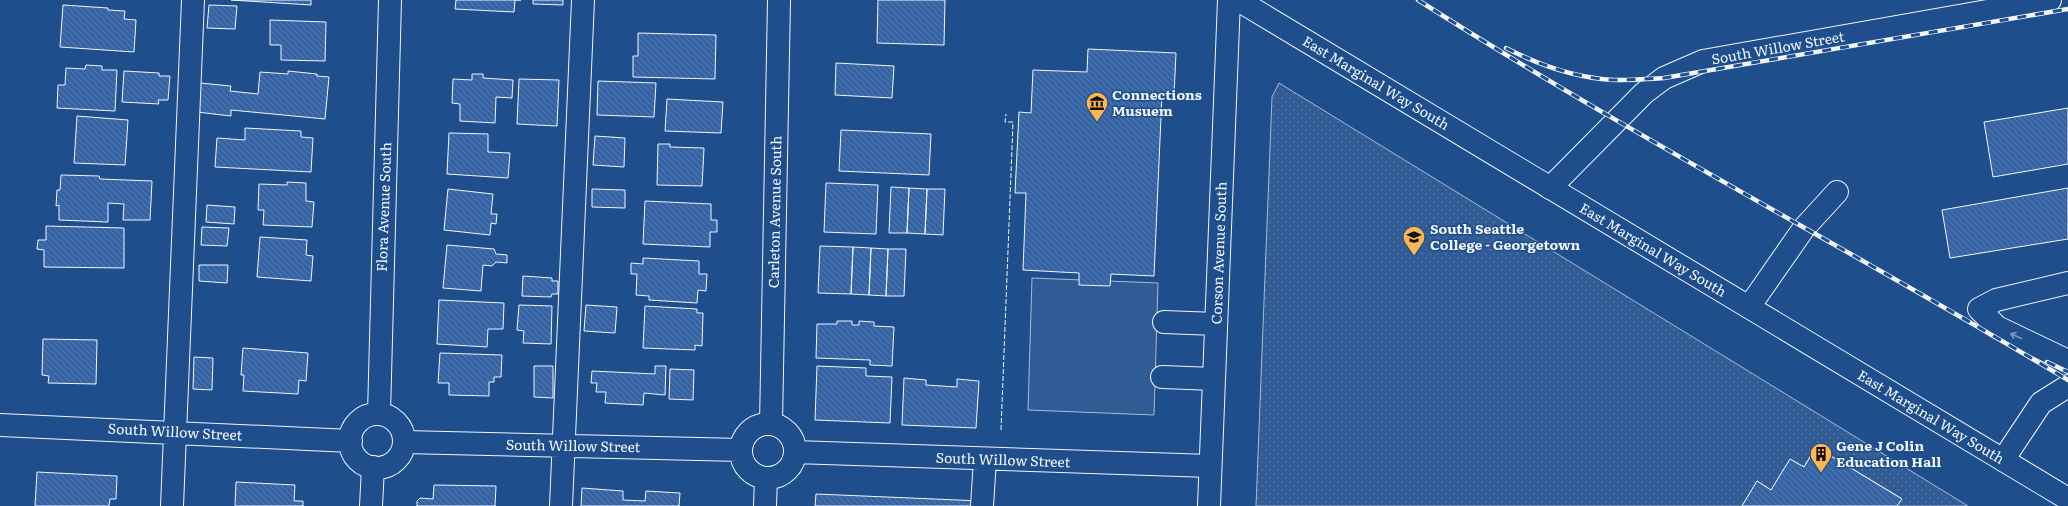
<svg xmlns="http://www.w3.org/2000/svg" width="2068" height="506" viewBox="0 0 2068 506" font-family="Literata,serif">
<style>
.grass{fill:url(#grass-dots);stroke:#a8bbd7}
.built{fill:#305b95;stroke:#a8bbd7}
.building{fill:url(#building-back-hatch);stroke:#f2f6ff}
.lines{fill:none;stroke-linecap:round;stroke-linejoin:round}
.minor-casing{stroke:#f2f6ff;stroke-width:24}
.major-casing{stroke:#f2f6ff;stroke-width:24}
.minor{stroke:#1f4e8c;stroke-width:22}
.major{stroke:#1f4e8c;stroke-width:22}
.rail-casing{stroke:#f2f6ff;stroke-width:4.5}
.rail{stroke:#1f4e8c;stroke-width:3;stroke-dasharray:9;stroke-linecap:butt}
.fence{stroke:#f2f6ff;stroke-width:1;stroke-dasharray:5 2;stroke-linecap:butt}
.oneway{stroke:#7e9ac0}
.labels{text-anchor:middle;stroke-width:3;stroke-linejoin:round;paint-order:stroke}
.street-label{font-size:14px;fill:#f2f6ff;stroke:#1f4e8c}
.poi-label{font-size:14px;font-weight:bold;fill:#f2f6ff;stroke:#1f4e8c;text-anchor:start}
</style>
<defs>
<pattern id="grass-dots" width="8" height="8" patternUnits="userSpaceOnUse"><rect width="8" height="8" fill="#305b95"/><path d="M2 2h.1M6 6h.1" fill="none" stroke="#4e73a5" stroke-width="1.8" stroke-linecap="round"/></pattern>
<pattern id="building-back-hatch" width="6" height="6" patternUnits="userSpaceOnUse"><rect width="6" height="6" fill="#3563a3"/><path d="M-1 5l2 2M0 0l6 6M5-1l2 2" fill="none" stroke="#537ab1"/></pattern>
</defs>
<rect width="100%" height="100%" fill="#1f4e8c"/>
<path class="grass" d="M1279,83L1968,506H1897L1901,498L1816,447L1804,467L1790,459L1771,490L1757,481L1742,506H1256L1272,97Z"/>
<path class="built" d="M1032,278L1158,283L1154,415L1028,410Z"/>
<path class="building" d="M231,0H311V5Z
M456,0H521H515L514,12L455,9Z
M533,0H563V5L533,4Z
M878,0H945L944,45L877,43Z
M63,5L108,8V10L125,11L124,19L136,20L134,52L60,47Z
M209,5L237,6L235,29L207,28Z
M270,20L326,22L325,61L281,60V45H270Z
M638,33L716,35L715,79L633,77V56H638Z
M1088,49L1176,53L1174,95L1162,94L1154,276L1111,274L1110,286L1079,285V273L1023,270L1026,193H1015L1019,112L1031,113L1033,70L1087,72Z
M836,63L894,66L892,98L835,95Z
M86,65L102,66V70H117L115,111L57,108L58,85H65L66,68L85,69Z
M124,71L159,73V76H170L168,100H158L159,104L122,102Z
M288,71L317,74V76L329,77L325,119L231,110V116L197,112L200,83L231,86L230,91L258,94L260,72L288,74Z
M472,74H483V78L513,80L512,98L496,97L495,123L460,121V104L452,103L453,79L472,80Z
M519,79L559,80L557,126L517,124Z
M598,81L656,83L654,117L597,115Z
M667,99L723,102L721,133L665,131Z
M2068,108V164L1993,177L1984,122Z
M77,116L128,120L125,165L74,163Z
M245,128L301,131V137L313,138L311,172L215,167L217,138L245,140Z
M841,130L931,134L929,175L839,171Z
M449,133L488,134V152L510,153L508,178L447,174Z
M595,136L625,138L624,167L593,165Z
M658,144H670V147L704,148L702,186L657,185Z
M61,175L99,176L100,179L152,181L150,220H123L124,204L108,203V222L59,220V205L56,206L57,190H60Z
M287,182L306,183V201L314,202L312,227L263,225L264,210H258L259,184L287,185Z
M826,183L878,185L876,234L824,232Z
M891,187L909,188L907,233H889Z
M909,188L927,189L925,234L907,233Z
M2068,188V239L1950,258L1942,210Z
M448,189L493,194L491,214H497L496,224L491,223L490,235L444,230Z
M592,189L625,190V208L592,207Z
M927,189H945L943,235L925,234Z
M645,201L711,204V220H717V232H710V247L643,244Z
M207,205L235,207L234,224L206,222Z
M46,226L124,228V268L44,267V250L37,249L38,240H46Z
M202,227L229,228L227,246L201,245Z
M260,237L307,240L306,255L313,256L311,281L257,277Z
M447,245L494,249L496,254L507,255V263L496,262L492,266L483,265L481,291L443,288Z
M820,246L853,247L851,294L818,293Z
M853,247L871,248L869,295L851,294Z
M871,248L888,249L886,296L869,295Z
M888,249H906L904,296H886Z
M643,258L699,261V274H707L706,291L698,290L697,303L649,300V296L636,295L637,274H631V263L643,264Z
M199,265H228L227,283L199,281Z
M523,276L552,278V281H558V294H552L551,297L522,296Z
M439,300L504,303L503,329H488L487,347L437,344Z
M519,305L552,306L551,344L523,343L524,331L517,330Z
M586,305L617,307L615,333L584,331Z
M645,306L697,309V313H703L702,346L695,345V350L643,348Z
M837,321H852V325H859V321L874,322V326L894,327L892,366L870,365V360L816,358L817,324H837Z
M43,339L97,340L96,384L48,383L49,376L42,375Z
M243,348L308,353L306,381L299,380L298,394L243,391L244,375H241Z
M440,353L502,355L501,377H494V382H489V396L449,395V383H438Z
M194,357L213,358L212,390L193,389Z
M534,366H553V398L534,397Z
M655,366H666L665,395L644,393L643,405L605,403L606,392H596L597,383H591L592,371L655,374Z
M817,366L866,368V376L892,377L890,423L815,420Z
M670,369L694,370L693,400L669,399Z
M904,378L926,380V385L957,387V379L979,381L976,428L902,425Z
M1816,447L1902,499L1897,506H1742L1757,481L1771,490L1790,459L1804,467Z
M37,472L117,476L116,499H110L109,506H35Z
M236,482L295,485L294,501H303V506H235Z
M434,485L496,486L495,506H417V501L420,498L433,499Z
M582,488L623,491V500L645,501L646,491L680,493L679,506H581Z
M816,494L981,501V506H815Z"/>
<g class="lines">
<g class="minor-casing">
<path id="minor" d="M1550,188L1644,93L1664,78L1703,61L2050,0
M2068,283L1996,300L1979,309L1997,327L2068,361
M1749,307L1804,228L1837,192
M1164,322L1216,324
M1162,377L1214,379
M379,414L390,0
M350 441a27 27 0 1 1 54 0a27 27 0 1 1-54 0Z
M771,424L779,0
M741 451a27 27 0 1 1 54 0a27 27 0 1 1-54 0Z
M0,425L351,441
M404,442L741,450
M795,452L1210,466
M2003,460L2041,403L2068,386
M172,506L193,0
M371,506L373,467
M561,506L583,0
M765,506L766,478
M982,506L985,460
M1209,506L1229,0"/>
</g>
<g class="major-casing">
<path id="major" d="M1238,0L2068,499"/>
</g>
<use href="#minor" class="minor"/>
<use href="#major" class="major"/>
<g class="rail-casing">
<path id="rail" d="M1418,0C1630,135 1853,251 2068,380
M1506,48C1539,65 1577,78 1614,80C1631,80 1647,79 1664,78L2068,9
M2047,362L2068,372"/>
</g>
<use href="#rail" class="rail"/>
<path class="fence" d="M1001,430L1013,122H1005L1006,114"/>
</g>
<defs><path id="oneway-shaft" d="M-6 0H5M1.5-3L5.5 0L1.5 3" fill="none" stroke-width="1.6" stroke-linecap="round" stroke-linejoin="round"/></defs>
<use class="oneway" href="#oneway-shaft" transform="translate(2016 336) rotate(-156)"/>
<defs>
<g id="museum-pin" transform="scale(1.15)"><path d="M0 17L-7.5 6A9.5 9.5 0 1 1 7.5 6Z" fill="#ffb74d" stroke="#1f4e8c"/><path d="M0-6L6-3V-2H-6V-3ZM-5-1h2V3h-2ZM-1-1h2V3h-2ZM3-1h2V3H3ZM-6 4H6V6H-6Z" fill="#111"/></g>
<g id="university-pin" transform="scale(1.15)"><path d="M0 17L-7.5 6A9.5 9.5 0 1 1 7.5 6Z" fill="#ffb74d" stroke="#1f4e8c"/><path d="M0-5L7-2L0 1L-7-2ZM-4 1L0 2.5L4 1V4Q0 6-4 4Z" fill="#111"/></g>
<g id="building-pin" transform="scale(1.15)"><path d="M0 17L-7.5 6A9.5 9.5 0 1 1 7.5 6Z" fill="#ffb74d" stroke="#1f4e8c"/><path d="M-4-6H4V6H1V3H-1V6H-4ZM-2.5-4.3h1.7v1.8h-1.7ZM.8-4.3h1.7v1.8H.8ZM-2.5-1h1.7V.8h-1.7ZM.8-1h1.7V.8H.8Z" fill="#111"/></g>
</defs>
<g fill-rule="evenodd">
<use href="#museum-pin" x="1097" y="103"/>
<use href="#university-pin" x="1414" y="237"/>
<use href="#building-pin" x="1821" y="454"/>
</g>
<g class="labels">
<g class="street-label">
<text transform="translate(1778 48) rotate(-10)" y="5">South Willow Street</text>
<text transform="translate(1376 83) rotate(31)" y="5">East Marginal Way South</text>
<text transform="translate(384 207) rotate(-88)" y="5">Flora Avenue South</text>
<text transform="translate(775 212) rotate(-89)" y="5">Carleton Avenue South</text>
<text transform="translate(1653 250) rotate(31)" y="5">East Marginal Way South</text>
<text transform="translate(1219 253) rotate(-88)" y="5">Corson Avenue South</text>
<text transform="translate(1931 417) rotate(31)" y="5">East Marginal Way South</text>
<text transform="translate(175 432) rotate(3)" y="5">South Willow Street</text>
<text transform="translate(573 446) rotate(1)" y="5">South Willow Street</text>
<text transform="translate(1003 460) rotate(2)" y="5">South Willow Street</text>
</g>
<g class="poi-label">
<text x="1112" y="100">Connections<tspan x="1112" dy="16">Musuem</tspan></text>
<text x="1430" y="234">South Seattle<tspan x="1430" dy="16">College - Georgetown</tspan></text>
<text x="1836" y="451">Gene J Colin<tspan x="1836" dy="16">Education Hall</tspan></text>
</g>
</g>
</svg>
